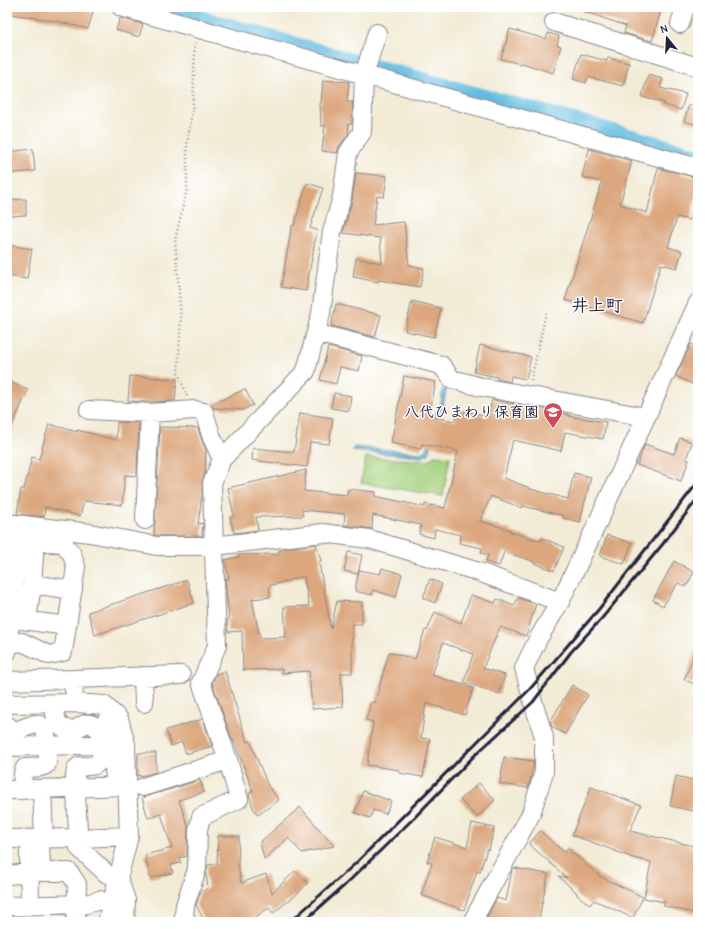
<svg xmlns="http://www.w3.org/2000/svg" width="705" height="929" viewBox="0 0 705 929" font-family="'Comic Neue','Klee One',sans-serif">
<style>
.green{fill:#a4d17e;stroke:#637a5c}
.water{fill:url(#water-rules);stroke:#426e8e}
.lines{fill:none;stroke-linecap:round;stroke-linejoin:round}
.canal{stroke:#62bbe0;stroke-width:16}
.building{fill:#dca77e;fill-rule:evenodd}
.minor-casing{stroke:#8a8688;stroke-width:20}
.path{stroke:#8a8688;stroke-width:2.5;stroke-dasharray:1 3;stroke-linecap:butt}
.minor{stroke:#fff;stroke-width:18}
.rail{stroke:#22223b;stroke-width:3}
.labels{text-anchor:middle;stroke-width:3;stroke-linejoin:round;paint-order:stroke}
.poi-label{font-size:15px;font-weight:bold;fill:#22223b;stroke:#fff;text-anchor:end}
.quarter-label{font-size:17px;font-weight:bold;fill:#22223b;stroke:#fff}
</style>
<defs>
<pattern id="water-rules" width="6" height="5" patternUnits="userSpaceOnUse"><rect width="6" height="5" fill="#62bbe0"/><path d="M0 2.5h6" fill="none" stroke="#55a0c1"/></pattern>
</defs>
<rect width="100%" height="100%" fill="#fff"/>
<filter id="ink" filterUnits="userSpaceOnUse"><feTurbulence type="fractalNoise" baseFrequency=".025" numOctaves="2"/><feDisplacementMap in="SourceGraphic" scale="8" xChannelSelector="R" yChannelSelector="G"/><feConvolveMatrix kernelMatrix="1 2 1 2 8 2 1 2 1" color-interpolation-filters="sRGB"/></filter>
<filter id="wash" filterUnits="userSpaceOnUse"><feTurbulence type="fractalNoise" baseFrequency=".012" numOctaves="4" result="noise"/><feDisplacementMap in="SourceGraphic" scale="16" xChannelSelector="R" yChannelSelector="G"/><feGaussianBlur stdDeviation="0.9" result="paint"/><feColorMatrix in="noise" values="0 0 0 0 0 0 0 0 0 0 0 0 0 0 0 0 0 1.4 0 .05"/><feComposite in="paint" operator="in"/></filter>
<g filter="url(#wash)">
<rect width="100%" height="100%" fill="#f2ebd5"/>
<path class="green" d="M435,455L450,457L443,496L361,483L366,457L428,461Z"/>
<path class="water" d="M444,383L448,384L442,410L431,419L432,438L429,454L422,457L353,451L354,447L421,453L427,449L431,438L428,417L440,409Z"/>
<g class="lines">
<path class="canal" d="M162,7L352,61L600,128L698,156"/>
</g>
<g id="blocks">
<path class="building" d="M11,7H88L94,9L88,29L56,21L11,14Z
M577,7H662L652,41L624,33L626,26L577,9Z
M120,18L143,24L139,37L116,30Z
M510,29L546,39L548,33L559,36L557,45L561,46L553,73L522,63L521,64L501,59Z
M581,54L607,61L608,58L629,63L623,86L588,77L586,83L573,79Z
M648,75L663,79L660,88L686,94L681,110L664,105L665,103L642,97Z
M323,80L349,82L347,102H353L352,124H349L348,135L339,147L337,153L322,151L325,125L321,126L320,103H321Z
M689,105L698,108V125L684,121Z
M33,149L35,171L7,174V152Z
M589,149L632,161L620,204L647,213L658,168L698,178V186L690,220L677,217L668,247L682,251L677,268L661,264L643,323L565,300L602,182L582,177Z
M356,173L387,176L384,197L377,196L373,225L404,222L409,265L424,268L420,287L379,280L378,282L353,277L356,258L382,263L380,238L343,233L352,200Z
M307,183L323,188L310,228L317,230L306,291L281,287L292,225L294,226Z
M26,199V215L7,216V200Z
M7,245L32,249L27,279L7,276Z
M412,301L441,308L434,337L405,331Z
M336,304L381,315L375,337L331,326Z
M691,344L698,347V372L692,384L676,376Z
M480,345L531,357L526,379L511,376L510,382L497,379V377L474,372Z
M328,347L362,356L359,371L340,367L336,384L320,380Z
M130,376L177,379L175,401L150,402L128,401Z
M404,376L436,382L429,416L455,421L458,410L488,416L492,400L545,409L569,415V416L606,422L603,439L565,432L561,451L513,440L504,478L530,488V489L568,499L574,473L591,477L580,522L563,518L564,516L523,506L522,508L491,496L480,521L511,530L510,532L541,541L542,538L564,547L554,571L532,562L533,561L504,552L499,566L486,562L488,555L481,553L482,548L459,543L461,535L435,529L434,538L419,534L421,525L373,515L372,529L344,525L345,514L302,510L303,516L256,517L258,530L234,533L230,517L234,516L228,488L306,470L304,491L347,495L348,489L376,492L375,496L425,507V504L445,508L458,451L422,444L421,449L391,443Z
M10,382L28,390L7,438V389Z
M245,389L253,405L243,410L213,408L211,405Z
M334,393L351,396L349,411L331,408Z
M300,413L333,418L329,444L310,442L307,467L252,460L253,448L294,452Z
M117,422L139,423L137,476L125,475L122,505L84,501L80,516L45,507L44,517L17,514L21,489H24L32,457L39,459L49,424L77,432V430L116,440Z
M160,427L198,428L202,441L206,450L205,473L202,483V496L198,524L203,523L202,536H158L154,535Z
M680,438L692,442L686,459L689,460L681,481L637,465L645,444L674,454Z
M607,535L632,543L624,564L600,556Z
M316,544L321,561L319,562L331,629L337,601L362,602V624H352V673H341L343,707L312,709L309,671L282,673V669L243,670L242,631L228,632L227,620H229L225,579H229L225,560L239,557L238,555L279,554L278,551L291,547ZM304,576L309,606L284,607L286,637L260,638L252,599L270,597L269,586Z
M348,552L362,555L358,574L344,571Z
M674,561L694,572L686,587L678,583L663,606L653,600Z
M382,568L402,574L396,597L373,590L372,595L355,591L359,570L380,574Z
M430,579L442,584L435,603L423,598Z
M187,580L194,603L95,635L88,612Z
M471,595L495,603L497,599L514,606L518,598L536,604L526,636L500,627L483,668L505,675L499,694L464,682L473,654L443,643L432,675L473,688L465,715L426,703L421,738L430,739L423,777L399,773V770L367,765L373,722L366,720L371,702L375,703L389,652L415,659L425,630L427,631L435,612L461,623Z
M697,647H698V685L684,680Z
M225,671L247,742L250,741L268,786L279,800L258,815L253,808L249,794L253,791L242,762L233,740H232L212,682L216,674Z
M572,685L588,695L565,734L552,727L550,722Z
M203,719L212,746L186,754L182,742L171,746L166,730Z
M138,753H156V772L145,775L138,776Z
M504,757L534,761L531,777L528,788L500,784Z
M676,776L698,781V812L670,806Z
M200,780L204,792L179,800L188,827L187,856L179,858L181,863L171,865L173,873L150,878L145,855L172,848L161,814L148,818L142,798Z
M479,783L495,800L477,817L460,800Z
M591,787L641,805L630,831L698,847V914L664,906L665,902L644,898L651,862L633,858L589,841L572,835Z
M363,791L391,801L386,814L373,810L370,818L355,813Z
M300,807L334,846L302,853L288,838L264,859L260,842Z
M472,823L494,828L489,850L487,849L480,872L477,871L464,910L421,895L432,863L427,862L435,837L467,847Z
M540,831L565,853L567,848L601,877L643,897L633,918L594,900L590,905L576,894L577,893L558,876L567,878L529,844Z
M218,836H239L238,865L241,883L266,874L272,893L295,871L308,883L296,895L273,913L269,908L248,922H205L196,905L200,893L208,888L206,874L208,865L217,864Z
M514,868L548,874L541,909L539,922H484L497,898L506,901L512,870Z"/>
</g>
</g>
<g filter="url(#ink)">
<use href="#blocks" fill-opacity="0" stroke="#8a8688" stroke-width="1"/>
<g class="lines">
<g class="minor-casing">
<path id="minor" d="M121,7L698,168
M554,22L698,67
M680,24L685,7
M316,333L441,365L452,379L481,387L646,417
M89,410L150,413L195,410L204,412L212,438L222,459
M145,520L150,413
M7,523L90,533L157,546H214L323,533L369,539L476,571L560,602
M7,540L63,543L72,554L76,567L63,652L49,655L22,642L7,644
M32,584L73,590
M15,619L67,626
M27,620L32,584L35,541
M7,652L18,540
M143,676L144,703
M73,679L181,675
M7,681L73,679L74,690
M7,704L75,703L104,705L119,719L126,744L129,836L107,922
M55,714C57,722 58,727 67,729C70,730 73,730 76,729C82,726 86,721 93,725C96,726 98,729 99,731C102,738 101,752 101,759C95,768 89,766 79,766L76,769L75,777L79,848L107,874
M106,722L111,732L115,779
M7,725L12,730H18L35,724L40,725L44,728C48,740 49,752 47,764C41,769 32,767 25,768L23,773L22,790
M7,747L113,744
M143,787L228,760
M42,789L44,838
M7,790L126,786
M40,838L41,872H69L77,884L76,919L75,922
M7,839L78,838L129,836
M29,853L30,906
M8,875L30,873
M118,877L126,900L125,922
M7,906L86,904L100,900
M187,922L184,915L185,905L197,869L198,830L201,817L239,799L228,760L201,682L217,646L212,483L222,459L306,371L321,313L332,232L342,197L348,153L362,132L364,75L377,33
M472,922L531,814L544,772V737L533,702L524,668L538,639L560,602L591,537L698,303"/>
</g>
<path class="path" d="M531,380L546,313
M187,396L178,372L181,318L175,240L187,189V146L193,104L195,43"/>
<use href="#minor" class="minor"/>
<path class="rail" d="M290,922L356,863L530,689L599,609L698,482
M303,922L345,885L415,817L474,756L533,702L571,652L603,617L662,545L698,498"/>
</g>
</g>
<defs>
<g id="school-pin" transform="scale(1)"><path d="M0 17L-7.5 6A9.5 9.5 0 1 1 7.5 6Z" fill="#d1495b" stroke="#fff"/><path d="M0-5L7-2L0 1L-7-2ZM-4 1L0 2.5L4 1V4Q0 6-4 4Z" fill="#fff"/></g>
</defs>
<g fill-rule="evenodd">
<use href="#school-pin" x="553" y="412"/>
</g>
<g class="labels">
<g class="poi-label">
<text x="539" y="417">八代ひまわり保育園</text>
</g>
<g class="quarter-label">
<text x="597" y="311">井上町</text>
</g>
</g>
<rect width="705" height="929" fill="none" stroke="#fff" stroke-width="24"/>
<g transform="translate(667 38) rotate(342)" stroke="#ffffff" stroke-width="3" paint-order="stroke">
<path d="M0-3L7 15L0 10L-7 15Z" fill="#22223b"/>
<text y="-6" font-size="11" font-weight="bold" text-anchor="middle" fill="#22223b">N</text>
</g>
</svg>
